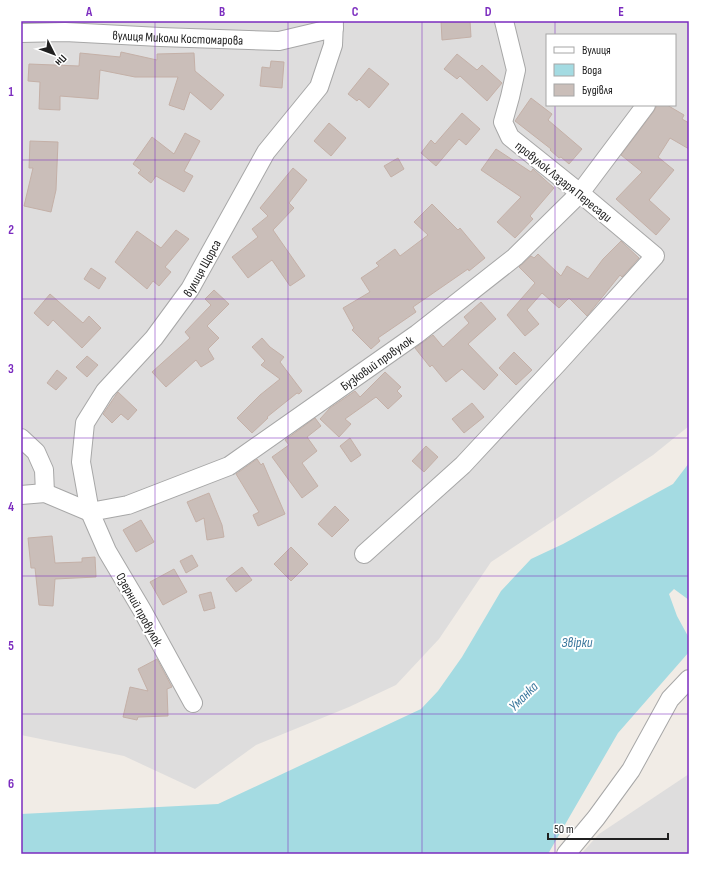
<svg xmlns="http://www.w3.org/2000/svg" width="710" height="875" viewBox="0 0 710 875" font-family="'Sofia Sans Condensed',sans-serif">
<style>
.residential{fill:#dedddd;fill-rule:evenodd}
.water{fill:#a4dbe2}
.building{fill:#cabeb9;stroke:#c4b0a7}
.lines{fill:none;stroke-linecap:round;stroke-linejoin:round}
.minor-casing{stroke:#a7a7a7;stroke-width:20}
.minor{stroke:#fff;stroke-width:18}
.grid{fill:none;stroke:#7b2cbf;stroke-width:1;stroke-opacity:0.55}
.labels{text-anchor:middle;stroke-width:4;stroke-linejoin:round;paint-order:stroke}
.street-label{font-size:13px;fill:#202020;stroke:#fff}
.water-label{font-size:14px;font-style:italic;fill:#3d799e;stroke:#fff}
.neatline{fill:none;stroke:#7b2cbf;stroke-width:1.5}
.grid-label{font-size:13px;text-anchor:middle;font-weight:bold;fill:#7b2cbf}
</style>
<rect width="100%" height="100%" fill="#f1ece6"/>
<path class="residential" d="M21,21H689V426L653,455L491,562L439,639L396,685L349,707L256,745L195,789L124,756L21,735ZM547,35H675V105H547Z
M689,774V854H581L599,834Z"/>
<path class="water" d="M689,463V600L674,589L669,594L677,616L689,638V652L618,733L548,854H21V814L218,804L421,709L438,691L462,657L501,591L531,559L563,544L673,484Z"/>
<path class="building" d="M441,21H470L471,37L442,40Z
M121,52L157,60V54L194,53L195,71L224,95L211,110L190,92L184,110L169,105L178,77H135L100,70L98,99L60,96V110L39,109L40,82L28,81L29,64L79,66L80,53L120,57Z
M457,54L477,70L482,65L502,83L487,101L460,76L457,79L444,69Z
M271,61L284,62L282,88L260,86L262,67L270,68Z
M369,68L389,84L369,108L359,99L357,101L348,94Z
M531,98L552,114L548,120L582,149L569,164L561,157L559,158L550,150L551,149L515,121Z
M657,105H667L684,115L682,119L689,123V149L670,138L658,157L674,170L649,200L670,219L656,235L616,199L642,172L621,155L654,111Z
M462,113L480,129L466,145L459,139L436,166L421,153L431,140L435,144Z
M329,123L346,138L331,156L314,141Z
M185,133L200,141L184,171L193,176L184,192L156,176L151,183L138,173L141,170L133,164L152,137L174,154Z
M30,141L58,142L56,190L51,212L24,206L33,168H29Z
M496,149L531,172L533,169L554,188L530,216L533,219L515,238L497,222L521,197L481,170Z
M398,158L404,169L391,177L384,166Z
M293,168L307,180L289,203L294,208L273,230L305,276L290,286L272,260L248,278L232,257L258,237L252,229L268,216L260,208Z
M432,204L458,230L460,228L485,258L469,271L468,269L413,307L416,312L378,338L380,341L371,349L352,330L354,328L343,308L370,292L361,278L379,266L376,263L395,249L400,256L428,235L414,222Z
M176,230L189,239L165,267L171,272L159,286L153,281L147,289L115,262L137,231L161,248Z
M621,241L639,258L622,277L620,275L587,316L569,298L559,308L542,293L527,310L539,324L525,336L507,315L535,283L519,267L531,256L534,258L538,254L561,276L567,266L588,279L603,259Z
M91,268L106,278L99,289L84,279Z
M214,290L229,304L207,326L219,338L208,349L214,359L201,367L196,360L166,387L152,372L190,338L185,332L211,305L205,299Z
M50,294L83,323L89,316L101,328L82,348L53,320L48,326L34,313Z
M481,302L496,319L468,344L498,375L484,390L462,369L446,382L432,365L430,367L415,348L433,335L443,347L469,323L464,317Z
M262,338L270,347L284,357L280,362L302,391L299,394L297,393L267,417L268,418L252,433L237,418L260,395L280,379L261,365L265,361L252,347Z
M514,352L532,370L516,385L499,368Z
M87,356L98,365L87,377L76,367Z
M57,370L67,378L56,390L47,383Z
M385,372L401,387L397,391L402,396L388,409L376,397L345,419L351,424L339,437L320,419L330,408L355,391L360,397Z
M118,392L137,410L128,420L121,414L112,423L103,414Z
M472,403L484,417L464,433L452,419Z
M315,418L321,426L307,437L317,451L302,463L318,486L302,498L272,457L289,445L285,440Z
M350,438L361,455L351,462L340,446Z
M426,446L438,457L424,472L412,461Z
M257,459L261,465L263,463L285,514L258,526L253,515L259,512L236,474Z
M209,493L222,525L224,537L207,540L204,518L196,522L187,502Z
M335,506L349,520L332,537L318,524Z
M141,520L154,542L136,552L123,530Z
M52,536L55,563L82,562V558L95,557L96,577L55,579L53,606L39,605L35,568H31L28,538Z
M291,547L308,564L291,581L274,564Z
M192,555L198,566L186,573L180,561Z
M242,567L252,580L236,592L226,579Z
M174,569L187,592L163,605L150,582Z
M211,592L215,608L204,611L199,595Z
M157,659L172,687L167,689L168,716L138,717L137,720L123,717L130,687L148,691L138,669Z"/>
<g class="lines">
<g class="minor-casing">
<g id="minor">
<path id="s1" d="M21,33L65,32L160,37L279,41L334,28"/>
<path d="M21,438L36,452L44,470L45,493"/>
<path id="s2" d="M21,495L45,493L90,512L128,505L229,466L417,334L515,257L580,193L646,105"/>
<path d="M364,554L463,465L559,362L655,256L580,193L510,137L503,122L510,97L516,70L504,21"/>
<path id="s3" d="M193,703L142,610L107,551L90,512L81,462L85,423L105,391L154,338L190,289L266,152L319,87L333,45L334,21"/>
<path d="M566,854L596,818L631,770L670,699L689,679"/>
</g>
</g>
<use href="#minor" class="minor"/>
</g>
<path class="grid" d="M155,21V854M288,21V854M422,21V854M555,21V35M555,105V854M21,160H689M21,299H689M21,438H689M21,576H689M21,714H689"/>
<g class="labels">
<g class="street-label">
<text dy="5" stroke="none"><textPath href="#s1" startOffset="157">вулиця Миколи Костомарова</textPath></text>
<text transform="translate(564 181) rotate(39)" y="5">провулок Лазаря Пересади</text>
<text dy="5" stroke="none"><textPath href="#s3" startOffset="502">вулиця Щорса</textPath></text>
<text dy="5" stroke="none"><textPath href="#s2" startOffset="400">Бузковий провулок</textPath></text>
<text transform="translate(140 609) rotate(61)" y="5">Озерний провулок</text>
</g>
<g class="water-label">
<text x="577" y="647">Звірки</text>
<text transform="translate(523 696) rotate(-45)" y="5">Уманка</text>
</g>
</g>
<rect width="710" height="875" fill="none" stroke="#ffffff" stroke-width="44"/>
<rect x="546" y="34" width="130" height="72" fill="#ffffff" stroke="#a6a6a6"/>
<rect x="554" y="47" width="20" height="6" fill="#ffffff" stroke="#a6a6a6"/>
<text x="582" y="54" font-size="12" fill="#202020">Вулиця</text>
<rect x="554" y="64" width="20" height="12" fill="#a4dbe2" stroke="#a6a6a6"/>
<text x="582" y="74" font-size="12" fill="#202020">Вода</text>
<rect x="554" y="84" width="20" height="12" fill="#cabeb9" stroke="#a6a6a6"/>
<text x="582" y="94" font-size="12" fill="#202020">Будівля</text>
<g transform="translate(54 54) rotate(132)" stroke="#ffffff" stroke-width="3" paint-order="stroke">
<path d="M0-3L7 15L0 10L-7 15Z" fill="#202020"/>
<text y="-6" font-size="11" font-weight="bold" text-anchor="middle" fill="#202020">Пн</text>
</g>
<path d="M548 833v6h120v-6" fill="none" stroke="#202020" stroke-width="2"/>
<text x="554" y="833" font-size="12" fill="#202020" stroke="#ffffff" stroke-width="3" paint-order="stroke">50 m</text>
<rect x="22" y="22" width="666" height="831" class="neatline"/>
<g class="grid-label">
<text x="89" y="16">A</text>
<text x="222" y="16">B</text>
<text x="355" y="16">C</text>
<text x="488" y="16">D</text>
<text x="621" y="16">E</text>
<text x="11" y="96">1</text>
<text x="11" y="234">2</text>
<text x="11" y="373">3</text>
<text x="11" y="511">4</text>
<text x="11" y="650">5</text>
<text x="11" y="788">6</text>
</g>
</svg>
